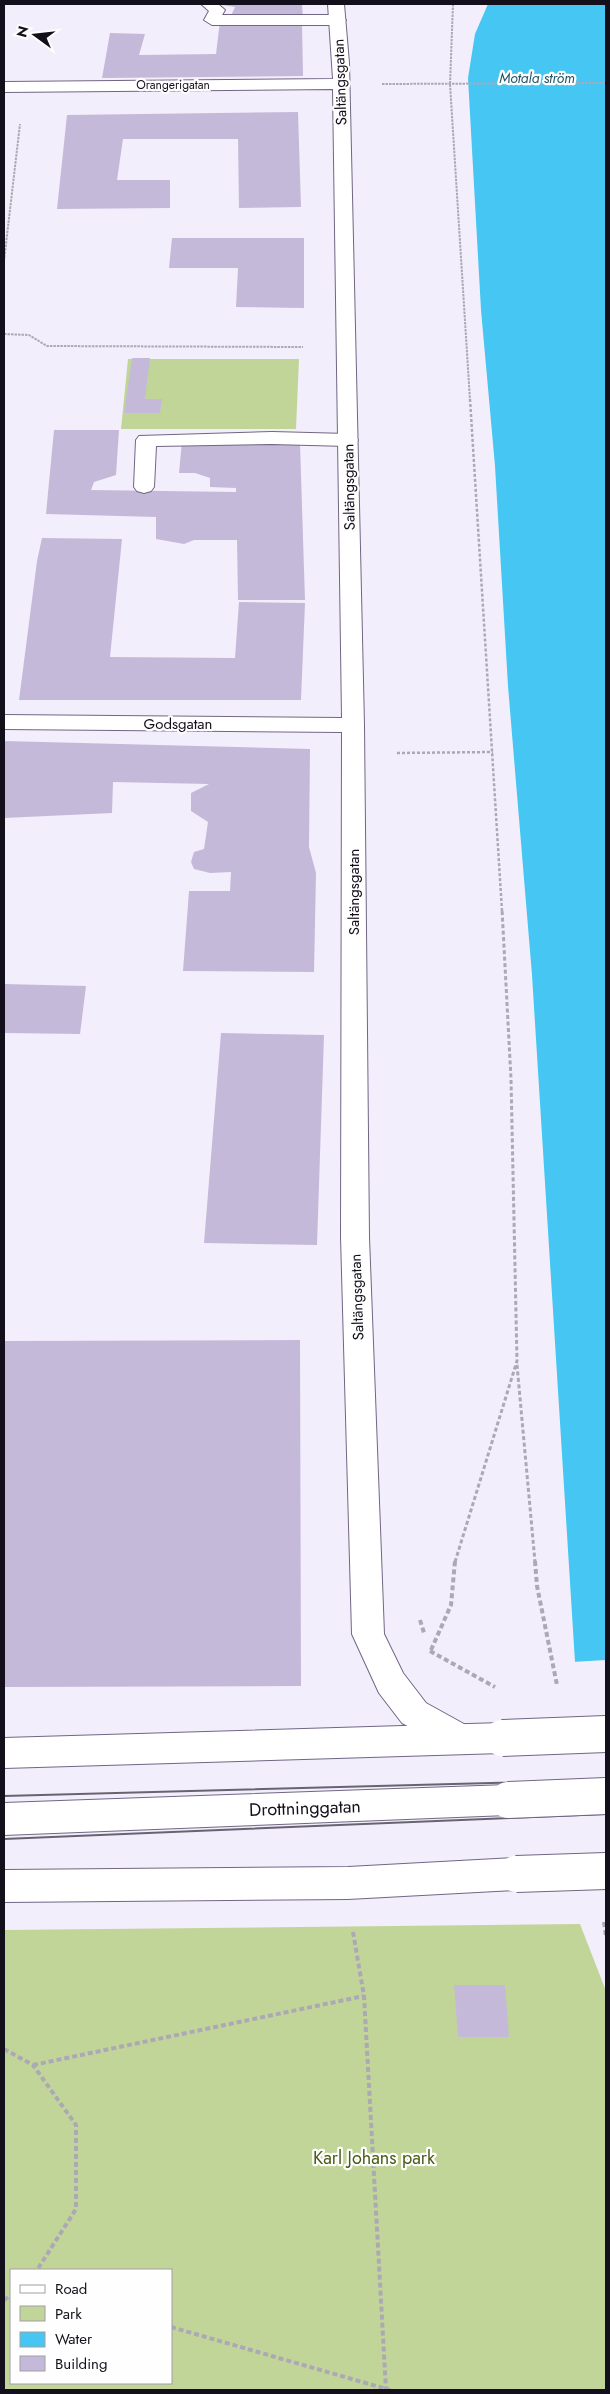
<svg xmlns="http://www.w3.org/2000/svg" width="610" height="2394" viewBox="0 0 610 2394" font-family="Jost,sans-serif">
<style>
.green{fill:#c2d599;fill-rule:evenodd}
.water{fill:#46c6f2}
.pier{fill:#f3eefc}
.building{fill:#c5b9d9}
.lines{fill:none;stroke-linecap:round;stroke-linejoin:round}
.lane-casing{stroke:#716683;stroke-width:2}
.street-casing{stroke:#716683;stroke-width:2}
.secondary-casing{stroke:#716683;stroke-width:2}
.path-far3{stroke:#aca8b5;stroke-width:2;stroke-dasharray:2.5 1;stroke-linecap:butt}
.path-far2{stroke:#aca8b5;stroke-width:2.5;stroke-dasharray:3 2;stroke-linecap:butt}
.path-far1{stroke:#aca8b5;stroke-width:3;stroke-dasharray:4 2.5;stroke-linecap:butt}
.path{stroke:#aca8b5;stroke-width:4;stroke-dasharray:5 3;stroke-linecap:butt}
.lane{fill:#fff;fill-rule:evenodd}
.street{fill:#fff;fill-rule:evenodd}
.secondary{fill:#fff;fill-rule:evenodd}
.tram{stroke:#67636f;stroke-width:2}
.lane-bridge-casing{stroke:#716683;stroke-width:38;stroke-linecap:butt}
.secondary-bridge-casing{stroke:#716683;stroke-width:38;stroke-linecap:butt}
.lane-bridge{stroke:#fff;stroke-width:36}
.secondary-bridge{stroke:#fff;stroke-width:36}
.labels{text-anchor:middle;stroke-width:4.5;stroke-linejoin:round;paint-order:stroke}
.far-street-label{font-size:12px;fill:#14101b;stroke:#fefefe}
.far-water-label{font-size:14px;font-style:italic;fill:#1f5366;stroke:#fefefe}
.street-label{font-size:15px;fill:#14101b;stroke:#fefefe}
.near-street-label{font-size:18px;fill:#14101b;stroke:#fefefe}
.near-park-label{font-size:18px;fill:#4a5b17;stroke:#fefefe}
</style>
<rect width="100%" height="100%" fill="#f3eefc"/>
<path class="green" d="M128,359H299L296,429H121Z
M580,1924L606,1991V2390H4V1930ZM11,2270H171V2383H11Z"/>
<path class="water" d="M488,4H606V1831L575,1662L532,975L508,686L495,466L481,310L468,78L475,34Z"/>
<path class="pier" d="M606,1660V1833L597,1810L572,1662Z"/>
<path class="building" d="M216,4H302L303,19L230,18L235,7Z
M220,21L302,23L303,76L102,78L110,33L145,34L139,55L216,54Z
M298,112L301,207L239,208L238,139H123L117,180H170V208L57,209L67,115Z
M172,238H304V308L236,307L238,268H169Z
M132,358H150L145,399H162L160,413H124Z
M54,430H119L116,475L94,482L91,490L236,492V488L210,487V478L195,473H179L182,441L300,443L305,600H238L237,540H194L184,544L156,539V517L46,514Z
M42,538L122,539L110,657L235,658L239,602L305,603L301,700H19L37,561Z
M4,741L310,749L309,847L316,873L314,972L183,971L189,891H230L231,872L210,873L194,869L191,862L194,852L204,849L208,822L191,811V793L209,784L113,782L112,813L4,818Z
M4,984L86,986L80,1034L4,1033Z
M221,1033L324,1035L317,1245L204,1243Z
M300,1340L301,1686L4,1687V1341Z
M454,1985H505L509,2037H458Z"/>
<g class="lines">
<g class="lane-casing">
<path id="lane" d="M201,4H218L225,10L222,15H338L346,20L338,25H212L204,20L209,11Z
M272,432L348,434L355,436L358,440L355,444L348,446L272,444L156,446L154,487L151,491L144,493L137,491L134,487L136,440L139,436Z
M508,1785L520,1789L525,1800L520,1811L508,1815L4,1835V1803Z"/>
</g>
<g class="street-casing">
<path id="street" d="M328,4H344L349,63L364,725L369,1237L384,1634L403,1673L426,1703L473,1729L478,1739L473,1749L461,1754L402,1723L379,1693L352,1634L341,1237L342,732L4,729V715L342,718L333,89L4,92V82L333,79Z"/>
</g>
<g class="secondary-casing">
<path id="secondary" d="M502,1723L514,1728L519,1738L514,1748L502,1753L4,1768V1738Z
M516,1858L528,1863L533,1874L528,1885L516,1890L348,1899L4,1902V1870L348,1867Z"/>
</g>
<path class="path-far3" d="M453,4L450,84L470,400
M382,84L606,83
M4,261L20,124
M4,334L29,335L47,346L303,347"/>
<path class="path-far2" d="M470,399L502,911
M397,753L493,752"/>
<path class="path-far1" d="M517,1365L535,1562
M455,1562L517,1361L511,1079L502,909"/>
<path class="path" d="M535,1561L537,1586L557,1685
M420,1620L424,1633
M431,1650L451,1605L455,1561
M430,1651L495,1687
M604,1922L606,1936
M353,1932L364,1996L386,2390
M4,2049L33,2065L76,2125V2209L37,2270
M33,2065L364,1996
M4,2300L11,2295
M171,2327L390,2390"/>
<use href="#lane" class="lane"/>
<use href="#street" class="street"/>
<use href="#secondary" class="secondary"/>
<path class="tram" d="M4,1796L606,1780
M4,1839L606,1814"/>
<g class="lane-bridge-casing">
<path id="lane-bridge" d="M508,1800L606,1796"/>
</g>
<g class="secondary-bridge-casing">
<path id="secondary-bridge" d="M502,1738L606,1734
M516,1874L606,1871"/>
</g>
<use href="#lane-bridge" class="lane-bridge"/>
<use href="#secondary-bridge" class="secondary-bridge"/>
</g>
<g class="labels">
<g class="far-street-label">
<text x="173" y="89">Orangerigatan</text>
</g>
<g class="far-water-label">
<text x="537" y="83">Motala ström</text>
</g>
<g class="street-label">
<text transform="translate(340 82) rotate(-92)" y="5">Saltängsgatan</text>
<text transform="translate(349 487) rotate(-91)" y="5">Saltängsgatan</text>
<text x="178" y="729">Godsgatan</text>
<text transform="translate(354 892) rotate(-90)" y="5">Saltängsgatan</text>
<text transform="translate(357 1297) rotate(-92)" y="5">Saltängsgatan</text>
</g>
<g class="near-street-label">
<text transform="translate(305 1808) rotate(-2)" y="6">Drottninggatan</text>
</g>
<g class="near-park-label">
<text x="374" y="2164">Karl Johans park</text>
</g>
</g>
<rect width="610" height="2394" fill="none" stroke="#14101b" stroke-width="10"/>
<rect x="10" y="2269" width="162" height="115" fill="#fefefe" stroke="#a09fa3"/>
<rect x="20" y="2285" width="25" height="8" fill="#ffffff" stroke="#a09fa3"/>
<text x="55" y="2294" font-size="15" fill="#14101b">Road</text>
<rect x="20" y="2306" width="25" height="15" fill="#c2d599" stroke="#a09fa3"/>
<text x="55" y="2319" font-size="15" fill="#14101b">Park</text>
<rect x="20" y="2332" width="25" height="15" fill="#46c6f2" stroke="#a09fa3"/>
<text x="55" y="2344" font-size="15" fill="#14101b">Water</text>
<rect x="20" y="2356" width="25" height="15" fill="#c5b9d9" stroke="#a09fa3"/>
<text x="55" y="2369" font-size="15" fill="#14101b">Building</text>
<g transform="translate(35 35) rotate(285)" stroke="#fefefe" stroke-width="4" paint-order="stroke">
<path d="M0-4L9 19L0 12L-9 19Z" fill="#14101b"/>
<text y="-8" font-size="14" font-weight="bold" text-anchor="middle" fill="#14101b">N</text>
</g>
</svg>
